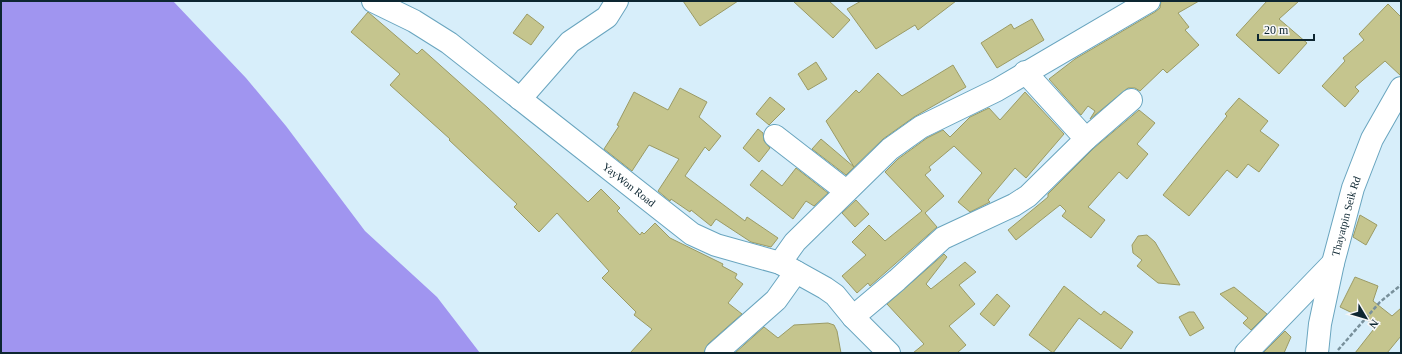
<svg xmlns="http://www.w3.org/2000/svg" width="1402" height="354" viewBox="0 0 1402 354" font-family="'Times New Roman',serif">
<style>
.water{fill:#a095f0}
.building{fill:#c5c58e;stroke:#9b9b65}
.lines{fill:none;stroke-linecap:round;stroke-linejoin:round}
.minor-casing{stroke:#69a5bf;stroke-width:24}
.path{stroke:#78909b;stroke-width:2.5;stroke-dasharray:4 2;stroke-linecap:butt}
.minor{stroke:#fff;stroke-width:22}
.labels{text-anchor:middle;stroke-width:3;stroke-linejoin:round;paint-order:stroke}
.street-label{font-size:11px;fill:#0d2631;stroke:#f7f7f7}
</style>
<rect width="100%" height="100%" fill="#d7eefa"/>
<path class="water" d="M1,1H173L246,78L286,126L365,231L437,297L480,353H1Z"/>
<path class="building" d="M683,1H738L700,26Z
M793,1H829L850,20L833,38Z
M861,1H956L918,30L915,25L876,49L847,9Z
M1161,1H1199L1178,13L1189,27L1185,30L1199,45L1167,73L1163,69L1140,91L1135,88H1128L1090,119L1095,111L1088,106L1081,115L1049,79L1075,59L1155,12L1160,8Z
M1267,1H1299L1279,19L1307,43L1279,74L1236,35Z
M1388,4L1401,17V76L1385,61L1355,87L1359,91L1345,107L1322,86L1345,61L1343,58L1364,40L1359,34Z
M368,12L417,54L422,49L488,108L588,202L601,189L620,208L617,211L640,235L642,232L644,234L655,223L670,238L723,264L722,266L737,274L735,278L743,284L728,303L742,314L708,344L704,353H630L652,329L634,315L636,312L602,278L609,271L557,213L539,232L514,207L517,204L449,140L450,139L390,85L400,74L351,32Z
M527,14L544,27L531,45L513,33Z
M1032,19L1044,40L997,68L981,43L1011,24L1014,29Z
M816,62L827,79L808,90L798,74Z
M953,65L966,87L914,117L883,139L846,175L812,149L821,139L854,167L826,121L856,90L859,93L878,73L902,96Z
M680,88L707,102L699,117L721,136L709,151L705,147L685,176L745,221L747,217L778,238L771,247L751,242L716,219L711,226L691,210L690,212L671,199L670,201L658,191L679,159L649,145L632,171L604,149L619,126L617,125L634,92L668,110Z
M1025,92L1064,134L1026,178L1015,168L988,200L990,202L970,212L958,202L982,173L954,146L929,167L931,170L925,175L944,196L925,213L937,227L870,286L868,283L857,293L842,276L866,255L852,242L869,225L885,241L922,211L885,172L898,159L927,138L943,130L950,137L970,117L989,108L1000,120Z
M770,97L785,109L769,125L756,114Z
M1239,98L1268,121L1260,131L1279,145L1259,172L1248,164L1237,178L1227,170L1189,216L1163,195L1227,116L1225,114Z
M1139,110L1155,123L1137,144L1148,154L1127,179L1119,172L1088,207L1105,220L1091,238L1062,216L1066,211L1060,205L1016,240L1008,230L1048,197V194L1094,148Z
M758,129L763,133L764,141L770,148L759,162L743,148Z
M796,168L828,193L814,206L806,201L793,219L750,185L762,170L782,186Z
M856,200L869,214L855,227L842,213Z
M1360,215L1377,225L1366,245L1353,237Z
M1147,235L1155,242L1180,285L1158,283L1137,266L1142,260L1133,253L1132,245L1138,236Z
M944,254L947,257L926,284L931,289L965,262L976,272L959,285L975,304L949,326L966,345L957,353H913L924,344L887,304Z
M1355,277L1378,286L1373,301L1392,316L1401,308V336L1387,353H1355L1377,325L1340,307Z
M1064,286L1101,315L1104,311L1133,332L1121,349L1079,318L1053,353L1029,335Z
M1234,287L1267,314L1251,330L1243,323L1248,318L1220,294Z
M997,294L1010,306L994,326L980,314Z
M1189,312H1194L1204,328L1190,336L1179,317Z
M828,323L834,325L837,331L841,353H735L764,327L778,338L794,325Z
M1285,331L1291,337L1284,353H1263Z"/>
<g class="lines">
<g class="minor-casing">
<g id="minor">
<path id="s1" d="M373,1L414,21L449,43L692,234L716,245L780,263L825,288L835,295L853,317L889,353"/>
<path d="M1025,72L1086,139L1131,100"/>
<path d="M520,99L570,42L607,17L617,1"/>
<path d="M775,136L846,191"/>
<path d="M780,263L795,242L890,149L921,127L997,90L1149,1"/>
<path d="M853,317L897,280L943,238L1014,205L1028,196L1086,139"/>
<path d="M716,353L776,300L796,272"/>
<path d="M1246,353L1333,263"/>
<path id="s2" d="M1317,353L1320,324L1333,263L1353,188L1372,139L1401,88"/>
</g>
</g>
<path class="path" d="M1338,350L1380,302L1401,285"/>
<use href="#minor" class="minor"/>
</g>
<g class="labels">
<g class="street-label">
<text dy="4" stroke="none"><textPath href="#s1" startOffset="316">YayWon Road</textPath></text>
<text dy="4" stroke="none"><textPath href="#s2" startOffset="140">Thayatpin Seik Rd</textPath></text>
</g>
</g>
<rect width="1402" height="354" fill="none" stroke="#0d2631" stroke-width="4"/>
<g transform="translate(1366 318) rotate(128)" stroke="#f7f7f7" stroke-width="3" paint-order="stroke">
<path d="M0-3L7 15L0 10L-7 15Z" fill="#0d2631"/>
<text y="-6" font-size="11" font-weight="bold" text-anchor="middle" fill="#0d2631">N</text>
</g>
<path d="M1258 34v6h56v-6" fill="none" stroke="#0d2631" stroke-width="2"/>
<text x="1264" y="34" font-size="12" fill="#0d2631" stroke="#f7f7f7" stroke-width="3" paint-order="stroke">20 m</text>
</svg>
